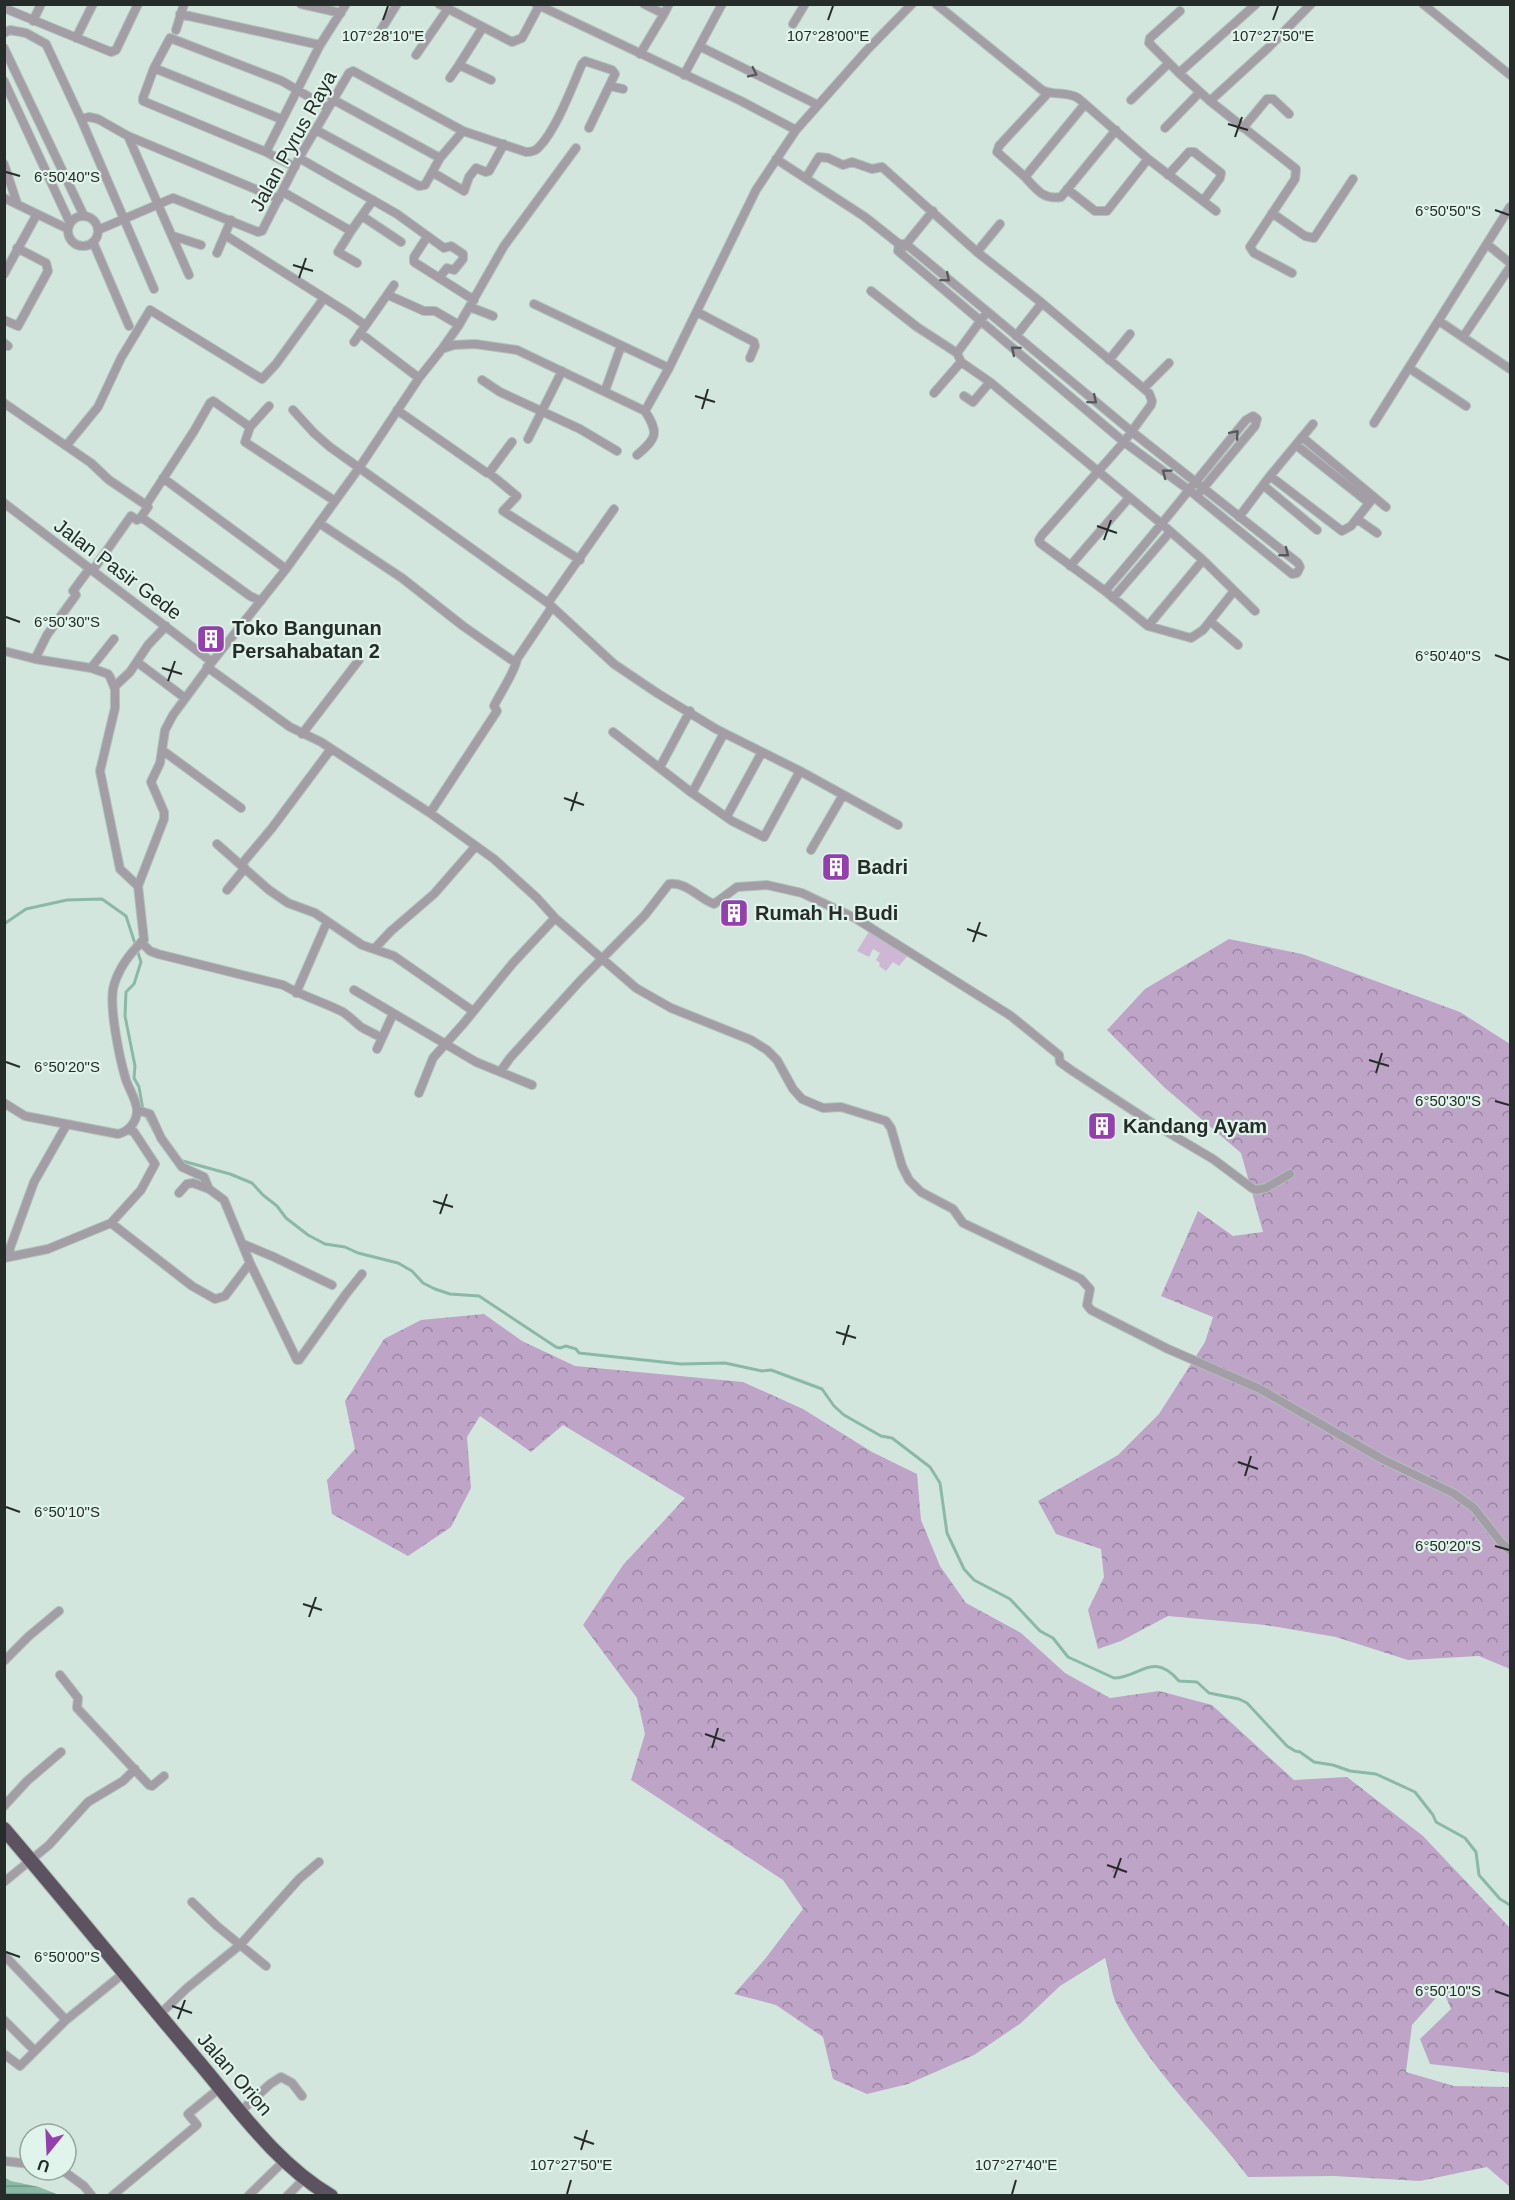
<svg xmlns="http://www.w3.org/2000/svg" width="1515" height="2200" viewBox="0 0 1515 2200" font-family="Arial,sans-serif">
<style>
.forest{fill:url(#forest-crowns)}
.park{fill:#cdb7d4}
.water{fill:url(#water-rules)}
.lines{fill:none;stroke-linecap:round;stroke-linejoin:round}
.stream{stroke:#8ab9a6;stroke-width:3}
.street-casing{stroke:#b0c1ba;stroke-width:10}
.highway-casing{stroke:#b0c1ba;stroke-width:16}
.street{stroke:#a39ea5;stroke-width:8}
.highway{stroke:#5d5360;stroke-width:14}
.oneway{stroke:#575a5b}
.ticks{fill:none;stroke:#252c29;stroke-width:2}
.labels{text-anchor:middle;stroke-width:4.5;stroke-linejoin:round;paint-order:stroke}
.street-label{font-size:20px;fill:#252c29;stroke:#e0f4eb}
.poi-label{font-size:20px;font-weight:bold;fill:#252c29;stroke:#e0f4eb;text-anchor:start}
.ticks-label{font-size:15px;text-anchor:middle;fill:#252c29;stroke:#e0f4eb;stroke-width:4.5;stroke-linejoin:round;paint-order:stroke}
</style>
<defs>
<pattern id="forest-crowns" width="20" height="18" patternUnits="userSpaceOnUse" patternTransform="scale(1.5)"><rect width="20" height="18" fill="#bea4c7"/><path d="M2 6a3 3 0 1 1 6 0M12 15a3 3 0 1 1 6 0" fill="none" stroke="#9a86a2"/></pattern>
<pattern id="water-rules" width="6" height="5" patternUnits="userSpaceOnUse" patternTransform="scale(1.5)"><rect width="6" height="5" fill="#8ab9a6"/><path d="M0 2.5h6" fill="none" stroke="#719787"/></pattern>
</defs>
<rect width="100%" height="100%" fill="#d3e6de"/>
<path class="forest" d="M1229,939L1302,954L1460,1012L1510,1044V1669L1479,1656L1408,1660L1336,1637L1265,1625L1168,1616L1121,1641L1098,1649L1088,1610L1104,1577L1101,1549L1056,1534L1038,1501L1118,1455L1159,1414L1205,1342L1213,1317L1161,1296L1198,1211L1233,1236L1263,1232L1241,1153L1165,1088L1107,1030L1145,989Z
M484,1314L522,1341L575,1366L743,1382L803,1409L872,1452L917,1474L921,1520L940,1566L966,1603L1021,1633L1065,1673L1110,1698L1159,1691L1212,1705L1294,1780L1347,1777L1423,1836L1510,1928V2073L1430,2064L1420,2039L1451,2009L1443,1990L1412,2025L1406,2072L1454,2086L1510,2087V2187L1487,2167L1420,2181L1334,2176L1248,2177C1205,2120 1151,2071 1118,2007C1110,1993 1110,1973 1105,1958L1060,1986L1021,2023L974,2055L908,2084L867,2094L833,2079L823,2037L776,2005L734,1994L765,1959L803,1909L783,1880L631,1780L645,1734L637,1698L583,1625L623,1565L685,1498L563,1425L531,1452L480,1416L467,1437L471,1488L451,1527L408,1556L332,1514L327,1480L355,1449L345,1401L384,1339L421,1320Z"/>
<path class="park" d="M870,930L909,954L899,966L893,962L886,971L879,966L880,963L876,960L880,953L873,949L869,957L857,951Z"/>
<path class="water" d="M5,2178L11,2181L39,2187L59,2195H5Z"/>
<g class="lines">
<path class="stream" d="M4,924L26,909L67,900L102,899L126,916L141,962L134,984L126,992L125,1016L135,1066L134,1078L139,1087L143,1110
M146,1116L154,1131
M179,1160L230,1174L252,1183L263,1195L277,1206L286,1218L308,1235L325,1244L345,1247L358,1253L398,1263L412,1271L423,1283L435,1289L450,1294L479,1296L556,1347L560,1348L566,1346L576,1349L579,1353L681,1364L725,1363L762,1371L771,1370L822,1389L834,1406L844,1415L881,1436L892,1438L930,1467L940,1483L947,1533L964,1569L974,1580L1010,1599L1040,1631L1053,1638L1068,1657L1114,1678C1139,1678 1153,1650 1179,1681L1197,1682L1209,1693L1239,1699L1247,1703L1287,1746L1295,1751L1300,1752L1314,1762L1333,1765L1350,1771L1376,1774L1415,1792L1433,1815L1436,1822L1465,1838L1476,1852L1479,1875L1500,1899L1510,1905"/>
<g class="street-casing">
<path id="street" d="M301,4L341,13
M439,4L512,42L522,38L539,6
M536,4L741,101L796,130
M644,4L664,14L669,4
M936,4L1042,90C1054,96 1066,91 1078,98L1148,159L1216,211
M1423,4L1510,75
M4,8L111,52L116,50L138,4
M180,14L320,45
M33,21L41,4
M793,24L805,4
M483,27L459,65L491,80
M176,30L184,4
M4,33L10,30L26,33L46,44L81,119L154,289
M379,33L397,4
M76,38L93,4
M701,47L818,105
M4,48L84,216
M640,54L664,14
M416,55L447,10
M154,68L281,119
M1179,73L1149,43L1150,38L1180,11
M684,75L722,4
M450,78L459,65
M4,81L70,223
M610,86L623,89
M332,99L440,158L463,131
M1131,100L1168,64
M1210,101L1179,73L1256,4
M1085,104L1025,177C1036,189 1043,200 1061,197L1116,130
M81,119L89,117L98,119L128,136L279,199
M1165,128L1199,93
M1243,128L1267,99H1273L1289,114
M316,130L419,186L425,185L440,158
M128,136L189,275
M266,152L143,101V98L154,68L170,38L282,81L328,108
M299,158L397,214L444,248L451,246L463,254V259L454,270L447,268L439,278
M776,159L865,217L899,244H906L1131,431L1298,563L1300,567L1297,573L1292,574L1189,490L1124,442L898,251L899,244
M4,164L17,203
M295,167L266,152L320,45L346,4
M432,172L464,191L469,177L476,168L486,172L489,171L504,144
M1168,175L1189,152H1194L1221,173L1220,178L1203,201
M1025,177L997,152L999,146L1048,93
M806,178L819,157L828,158L843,165L852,162L872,169L882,167L977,252L1042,303L1149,393L1152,401L1151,405L1124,442L1042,535L1039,540L1040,543L1105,591L1148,626L1191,638L1203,630L1234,591
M1067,189L1095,211H1107L1148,159
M283,192L351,231L373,200
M4,198L68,229
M1272,213L1305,236L1314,238L1353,179
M362,216L401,242
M68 231a15 15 0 1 1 30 0a15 15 0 1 1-30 0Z
M98,230L173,198L258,232L262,231L299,158L349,73L353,71L463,131L526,152C531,152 536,151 539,147C556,130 572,87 582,64L585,61L612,70L615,74L589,128
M351,231L338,252L357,263
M225,235L348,313L365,325
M173,236L201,245
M427,237L414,257V262L474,300
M93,242L129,326
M1487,244L1510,263
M903,248L933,211
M977,252L1000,224
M217,253L231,220
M1292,273L1254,253L1250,247L1295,179L1296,169L1210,101L1268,48L1311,4
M4,274L37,214
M871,291L917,327L957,353
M388,295L424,311H435L459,325
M534,304L669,368
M470,307L493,316
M697,312L754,342L755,346L750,358
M987,312L957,353L961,362L990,382L1163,525L1203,560L1255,611
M4,320L18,326L48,271L46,263L17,248
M1439,321L1510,369
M360,333L419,378
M1016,336L1042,303
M1463,337L1510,267
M354,342L394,285
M4,343L8,346
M442,349L459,325L504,246L576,148
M1109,360L1130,334
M1409,368L1466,406
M482,380L500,392L580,429L617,451
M1144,388L1169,363
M605,391L621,346
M934,393L961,362
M964,396L973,402L990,382
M4,403L91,463L109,480L146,505
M269,406L250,427L245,442L335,501
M293,410L314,433L330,447L548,603L614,664L657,693L716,729L800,771L898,825
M397,410L487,473H489
M645,411L669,368L756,190L796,130L867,50L912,4
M1374,423L1510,207
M1302,437L1386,507
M528,439L562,371
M512,442L489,473L517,496L503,511L580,560
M1296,445L1368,502
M66,446L98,407L121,358L150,310L262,379L276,364L324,298
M1270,476L1342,531L1351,526L1374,497
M163,478L286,569
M1263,485L1317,530
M4,503L212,662
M141,517L148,507L146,505L194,431L210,403L213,401L216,403L250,427
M1239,517L1270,476L1313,424
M1357,519L1377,533
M319,523L402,578L463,626L516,663
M1070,566L1128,499
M93,570L131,516L137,520L141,517L250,596L261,601
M1105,591C1154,535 1199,477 1246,420L1253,416L1257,419L1255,426L1200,492
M1113,598L1170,532
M548,603L614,509
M1211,622L1238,645
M1148,626L1203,560
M4,651L35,659L91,668L108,674L110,677L115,689V708L100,771L120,869L138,886
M35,659L47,635L76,595L73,591L90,568
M137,662L185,698
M207,667L290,727L321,742L430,813L494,859L537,898L555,918L636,988L671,1008L751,1040L767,1050L777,1060L793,1089L802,1099L823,1108L841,1107L886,1121L891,1128L902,1166L909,1180L921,1192L953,1209L963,1223L1081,1279L1090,1289L1087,1305L1091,1310L1168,1349L1260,1389L1382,1459L1453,1493L1474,1508L1500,1541L1510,1551
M91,668L114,639
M114,687L130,672L148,645L166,626
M613,732L692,793L724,733
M302,734L359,660
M162,750L241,808
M660,767L690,711
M692,793L732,821L764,837L800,771
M430,813L497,711L494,706C500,693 515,672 517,659L552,607
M727,816L762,752
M217,844L269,890L288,903L315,913L362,945L394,956L473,1011
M811,850L843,795
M241,865L272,828L331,749
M227,890L245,868
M141,942L150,951L158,954L283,985C302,996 323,1002 343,1012C350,1017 355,1022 361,1027C368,1031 375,1034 382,1038
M375,948L391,931L434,894L475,847
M354,990L476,1062L532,1085
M296,993L327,922
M377,1049L393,1014
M500,1072L510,1058L580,981L645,915L669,884C685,881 700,899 714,904L737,887L767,885L802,893L855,918L1011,1016L1059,1055L1060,1062L1071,1070L1152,1123L1213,1159L1252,1188L1256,1190L1266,1188L1290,1174
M419,1093L433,1058L464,1023L513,963L555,918
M4,1103L25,1116L118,1134C128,1132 137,1122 137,1111C137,1101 129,1089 126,1080C120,1060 108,1005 114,985C119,968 131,952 144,940L138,886L164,819V812L151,782L160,763L165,730L173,715L212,662L286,569L359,468L419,378L442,349L454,345L475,344L517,350L645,411C659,433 657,438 637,455
M137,1110L150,1114L161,1138L182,1167L204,1177L209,1189
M179,1193L187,1184L193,1183L209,1189L224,1200L250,1263L297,1360H299L346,1294L362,1274
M111,1223L141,1190L155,1164L134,1132L129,1130
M243,1244L274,1257L332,1285
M10,1257V1248L34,1182L67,1124
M4,1258L48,1249L111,1223L192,1286L215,1299L225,1296L250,1263
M4,1661L29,1636L59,1611
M60,1675L78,1698L77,1708L149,1785L152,1786L164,1776
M4,1806L27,1781L61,1752
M4,1882L49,1845L88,1802L123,1781L135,1769
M192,1902L217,1926L266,1966
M4,1955L66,2020
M159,2015L187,1988L240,1945L299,1879L319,1862
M4,2020L34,2050
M4,2054L20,2066L66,2020L124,1973
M240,2112L270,2084L281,2077L292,2083L302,2096
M4,2161L30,2164
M62,2170L84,2186L92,2196
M112,2196L197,2125L188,2114L220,2088
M248,2196L285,2160
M287,2196L305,2178"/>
</g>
<g class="highway-casing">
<path id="highway" d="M4,1829C69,1905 132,1983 197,2060C237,2107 276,2164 331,2196"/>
</g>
<use href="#street" class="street"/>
<use href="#highway" class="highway"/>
</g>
<defs><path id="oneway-chevron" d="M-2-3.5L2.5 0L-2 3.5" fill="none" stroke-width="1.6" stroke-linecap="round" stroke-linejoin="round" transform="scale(1.5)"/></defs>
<g class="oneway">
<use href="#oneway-chevron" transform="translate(753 73) rotate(26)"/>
<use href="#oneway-chevron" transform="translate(946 278) rotate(40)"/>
<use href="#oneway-chevron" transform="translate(1015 350) rotate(-140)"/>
<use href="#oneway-chevron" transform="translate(1093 400) rotate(40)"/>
<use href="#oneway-chevron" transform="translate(1235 434) rotate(-50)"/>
<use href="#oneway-chevron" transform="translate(1166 473) rotate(-143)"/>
<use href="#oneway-chevron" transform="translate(1285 553) rotate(38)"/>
</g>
<path class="ticks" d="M383,20L388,6M828,20L833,6M1273,20L1278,6M1228,124L1248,130M1235,137L1242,117M6,172L20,176M1495,210L1509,215M293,265L313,271M299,278L306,258M695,396L715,402M702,409L708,389M1097,526L1117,533M1104,540L1111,520M6,617L20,622M1495,655L1509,660M162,668L182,674M168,681L175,661M564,798L584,805M571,811L577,792M967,929L987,936M973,942L980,922M1369,1060L1389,1066M6,1062L20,1067M1376,1073L1382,1053M1495,1101L1509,1105M433,1201L453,1207M440,1214L447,1194M836,1332L856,1338M843,1345L849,1325M1238,1462L1258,1469M1245,1476L1251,1456M6,1507L20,1512M1495,1546L1509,1550M303,1604L322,1610M309,1617L316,1597M705,1734L725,1741M712,1748L718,1728M1107,1865L1127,1872M1114,1878L1121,1858M6,1952L20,1957M1495,1991L1509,1996M172,2006L192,2013M178,2019L185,2000M574,2137L594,2144M581,2150L587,2130M567,2194L571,2180M1012,2194L1016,2180"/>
<defs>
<g id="building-square" transform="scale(1.5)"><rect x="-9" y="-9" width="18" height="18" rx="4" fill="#943fad" stroke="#e0f4eb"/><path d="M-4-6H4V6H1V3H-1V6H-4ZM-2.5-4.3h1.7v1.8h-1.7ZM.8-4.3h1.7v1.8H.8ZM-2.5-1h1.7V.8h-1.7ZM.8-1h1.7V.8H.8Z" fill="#fff"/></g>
</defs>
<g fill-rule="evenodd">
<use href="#building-square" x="211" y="639"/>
<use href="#building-square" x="836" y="867"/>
<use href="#building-square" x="734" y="913"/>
<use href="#building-square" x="1102" y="1126"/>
</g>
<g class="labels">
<g class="street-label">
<text transform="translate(293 141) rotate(-61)" y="7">Jalan Pyrus Raya</text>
<text transform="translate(118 569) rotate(37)" y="7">Jalan Pasir Gede</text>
<text transform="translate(235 2074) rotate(49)" y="7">Jalan Orion</text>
</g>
<g class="poi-label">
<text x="232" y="635">Toko Bangunan<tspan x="232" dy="23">Persahabatan 2</tspan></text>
<text x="857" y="874">Badri</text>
<text x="755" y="920">Rumah H. Budi</text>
<text x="1123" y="1133">Kandang Ayam</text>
</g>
</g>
<g class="ticks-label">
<text x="383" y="41">107°28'10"E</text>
<text x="828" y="41">107°28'00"E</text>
<text x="1273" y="41">107°27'50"E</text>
<text x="67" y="182">6°50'40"S</text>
<text x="1448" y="216">6°50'50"S</text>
<text x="67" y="627">6°50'30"S</text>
<text x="1448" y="661">6°50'40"S</text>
<text x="67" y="1072">6°50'20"S</text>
<text x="1448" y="1106">6°50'30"S</text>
<text x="67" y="1517">6°50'10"S</text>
<text x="1448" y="1551">6°50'20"S</text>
<text x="67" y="1962">6°50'00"S</text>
<text x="1448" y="1996">6°50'10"S</text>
<text x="571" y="2170">107°27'50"E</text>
<text x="1016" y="2170">107°27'40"E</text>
</g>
<rect width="1515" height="2200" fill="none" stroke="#252c29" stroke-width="12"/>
<g transform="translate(48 2152) rotate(198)"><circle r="28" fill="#e0f4eb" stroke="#95a49d" stroke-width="1.5"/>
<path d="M0-4.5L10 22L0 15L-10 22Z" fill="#943fad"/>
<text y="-9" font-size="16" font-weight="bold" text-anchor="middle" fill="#252c29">U</text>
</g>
</svg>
